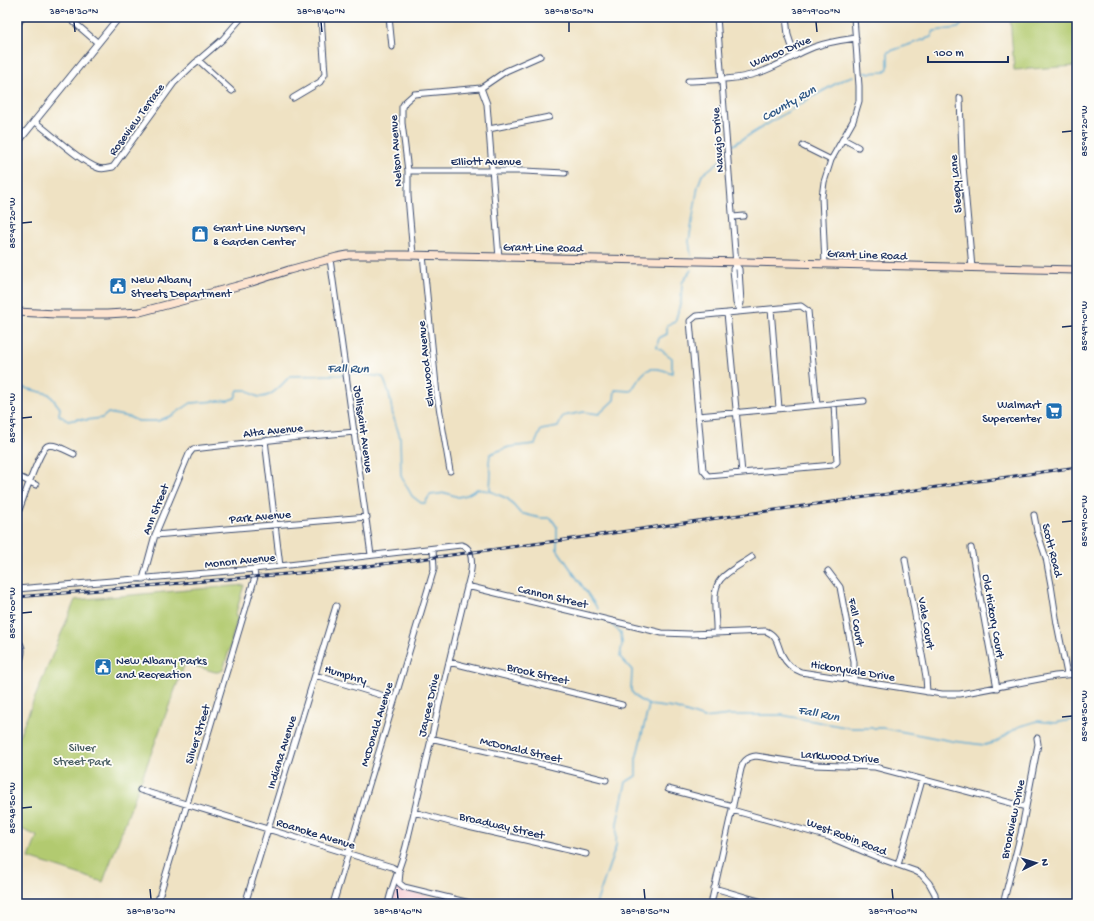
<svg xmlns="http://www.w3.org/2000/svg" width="1094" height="921" viewBox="0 0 1094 921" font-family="'Gochi Hand',sans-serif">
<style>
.built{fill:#f6cfd7}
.green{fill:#b2ca6f;stroke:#667c66}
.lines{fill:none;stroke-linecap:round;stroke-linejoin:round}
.stream{stroke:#58a8d2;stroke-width:1.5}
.minor-casing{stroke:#3b4a6d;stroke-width:7}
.tertiary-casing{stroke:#3b4a6d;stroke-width:8}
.secondary-casing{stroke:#3b4a6d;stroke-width:9}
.minor{stroke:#fff;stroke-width:5}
.tertiary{stroke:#fff;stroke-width:6}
.secondary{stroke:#fde4d0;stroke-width:7}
.rail-casing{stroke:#1b2f5e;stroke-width:3}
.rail{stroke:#fdfcf7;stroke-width:1.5;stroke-dasharray:4.5;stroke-linecap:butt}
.ticks{fill:none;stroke:#1b2f5e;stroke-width:1.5}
.labels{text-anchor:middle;stroke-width:3.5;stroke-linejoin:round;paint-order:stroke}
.street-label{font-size:12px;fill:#1b2f5e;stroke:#fdfcf7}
.poi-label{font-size:12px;fill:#1b2f5e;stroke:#fdfcf7;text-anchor:start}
.park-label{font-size:12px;fill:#485e63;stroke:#fdfcf7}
.water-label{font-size:13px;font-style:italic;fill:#305987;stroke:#fdfcf7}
.neatline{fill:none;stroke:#1b2f5e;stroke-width:1.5}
.ticks-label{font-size:10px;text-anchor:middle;fill:#1b2f5e}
</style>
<rect width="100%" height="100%" fill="#fdfcf7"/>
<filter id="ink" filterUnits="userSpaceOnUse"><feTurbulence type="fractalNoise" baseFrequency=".025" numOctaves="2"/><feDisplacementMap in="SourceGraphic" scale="8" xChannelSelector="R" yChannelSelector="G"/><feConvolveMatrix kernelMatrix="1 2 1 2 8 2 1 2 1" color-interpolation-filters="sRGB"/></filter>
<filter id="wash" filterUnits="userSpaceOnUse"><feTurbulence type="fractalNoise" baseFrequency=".012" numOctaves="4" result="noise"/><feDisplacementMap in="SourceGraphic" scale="16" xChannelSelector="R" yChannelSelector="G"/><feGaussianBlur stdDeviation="0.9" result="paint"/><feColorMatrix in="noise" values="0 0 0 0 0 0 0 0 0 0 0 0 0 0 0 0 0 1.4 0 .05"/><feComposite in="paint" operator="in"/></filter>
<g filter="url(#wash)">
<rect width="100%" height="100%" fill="#efe2c3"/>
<path class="built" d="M396,885L411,892L463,904H391Z"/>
<path class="green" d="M1010,17H1077V66L1014,70Z
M244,585L235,616L238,617L232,638V641L223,670L218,672H215L185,663L103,882L29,858L37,836L17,827V741L75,600Z"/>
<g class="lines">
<path class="stream" d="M864,73L885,72L888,68V52L931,37L934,31L958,28L965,21H975L994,17
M733,145L807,100L844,79L853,76
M691,255L689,241L698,186L702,175L721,160
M17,386L49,394L60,408L59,415L68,421L78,419L87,420L102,418L108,413L129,417L138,421H158L173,415L191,403L229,400L235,398L238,390H247C264,407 278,389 290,376L339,375L354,373L383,377L389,393L393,416L400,437L401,476L412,496L421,503H425L430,495L446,493L458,497L467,495L477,489L490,491L508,499L520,513L540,518H551L557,527V549L598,609
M490,491L491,472L489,463L490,454L509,447L535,444L541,430L558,427L563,416L584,412L599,414L614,400L615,390L631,391C645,370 646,363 672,373V358L657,347L659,338L667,334V325L675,322L681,301L682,283L691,270
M612,625L621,633L622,644L620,657L632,670L631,691L638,699L649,705L674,708L704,718L730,715H782L850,728H883L952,741L985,745L996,742L1018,727L1037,721L1055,723L1076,719L1077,717
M596,904L616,846L617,823L626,782L636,776V759L649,705"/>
</g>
</g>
<g filter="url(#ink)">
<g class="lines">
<g class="minor-casing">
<path id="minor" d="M68,17L98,43
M389,17L392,47
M717,17L736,265L739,269L741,303L739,308L740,311
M786,17L788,35L795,56
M17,25L23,17
M198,60L232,91
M688,81C711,80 736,80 758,73C778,67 795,54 814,47C828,42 842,40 856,38
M481,88L487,104L499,258
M293,98L320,82L325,74L321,17
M960,98L962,155L972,268
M34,121C52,134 78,160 98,168C103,170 108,168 113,167L174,83L194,64L223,39L242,17
M489,129L549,117
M843,139L858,147
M803,146L831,160
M408,171H524L565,173
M733,217L744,216
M413,255L408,196V171L402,123V107L405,102L414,94L481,88L506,71L540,56
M423,255L437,395L450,471
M330,259L371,555
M825,264L822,197L824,182L831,160L853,121L859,101V86L854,17
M736,265L733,269L736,303L739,308
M771,309L779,408
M727,313L742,473
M817,405L808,311L801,306L696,316L690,321L703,470L708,476L833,465L837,462L834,403
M698,416L864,401
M265,440L280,566
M17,476L36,485
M1034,515L1037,531L1046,558L1051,585L1057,624L1067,674
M17,516C21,505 39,451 47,446C55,443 67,451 74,454
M155,535L367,517
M971,548L997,688
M905,559L926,677L927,692
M828,571L840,587L854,662V681
M143,579L155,535L189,454L193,449L289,438L355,432
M467,586L662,633L690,634L766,631C778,636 777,645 782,655C786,663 792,669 801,672L942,694H960L1055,676L1077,674
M17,589L254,569L461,545C474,547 472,566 470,576C447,665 428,756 406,846C401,866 392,884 388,904
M716,632C717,616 710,592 721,579C729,570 742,564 752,557
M17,640C26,647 21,659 17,668
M449,662L622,705
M315,675L394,699
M430,738L534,762L606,780
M668,789L733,806
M140,790L392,867L400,872L399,883L404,887L474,904
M732,810L829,837L884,860L915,871L921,874L929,883L935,894L936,904
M414,812L464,826L586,854
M898,865L922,780
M714,888L769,904
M157,904L255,577L254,569
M245,904L336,606
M333,904L434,569L433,549
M711,904L741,769C743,761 747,757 756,756L813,765L875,767L1026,807
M1003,904L1021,833L1038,744L1037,738"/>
</g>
<g class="tertiary-casing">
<path id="tertiary" d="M17,143L119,17"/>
</g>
<g class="secondary-casing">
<path id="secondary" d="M17,312L56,314H107L140,312L252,282L289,270L337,257L348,255H405L789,263L1077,270"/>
</g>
<use href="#minor" class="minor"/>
<use href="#tertiary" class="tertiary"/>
<use href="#secondary" class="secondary"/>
<g class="rail-casing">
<path id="rail" d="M17,597L345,569L564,540L1077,467"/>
</g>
<use href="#rail" class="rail"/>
</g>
</g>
<path class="ticks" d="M74,22L75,32M321,22L322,32M569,22V32M816,22L817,32M1062,132L1072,131M22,223L32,222M1062,327L1072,326M22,418L32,417M1062,522L1072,521M22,613L32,612M1062,717L1072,716M22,808L32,807M150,889L151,899M397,889L398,899M644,889L645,899M892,889L893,899"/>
<defs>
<g id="shop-square" transform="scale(0.9)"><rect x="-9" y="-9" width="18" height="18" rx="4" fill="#1f6fb2" stroke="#fdfcf7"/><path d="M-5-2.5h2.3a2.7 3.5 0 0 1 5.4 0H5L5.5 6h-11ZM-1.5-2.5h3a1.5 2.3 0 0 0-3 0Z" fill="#fff"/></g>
<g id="civic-square" transform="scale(0.9)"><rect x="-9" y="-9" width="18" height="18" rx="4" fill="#1f6fb2" stroke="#fdfcf7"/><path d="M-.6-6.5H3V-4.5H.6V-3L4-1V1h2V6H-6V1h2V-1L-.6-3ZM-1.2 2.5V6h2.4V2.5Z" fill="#fff"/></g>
<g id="supermarket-square" transform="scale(0.9)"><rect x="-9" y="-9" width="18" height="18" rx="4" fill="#1f6fb2" stroke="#fdfcf7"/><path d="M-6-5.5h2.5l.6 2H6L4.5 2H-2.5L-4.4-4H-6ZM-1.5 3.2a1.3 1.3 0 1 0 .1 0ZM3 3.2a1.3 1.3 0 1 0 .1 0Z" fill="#fff"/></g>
</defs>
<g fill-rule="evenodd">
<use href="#shop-square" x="200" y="234"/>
<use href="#civic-square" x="118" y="286"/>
<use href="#supermarket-square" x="1054" y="411"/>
<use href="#civic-square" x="103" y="667"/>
</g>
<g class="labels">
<g class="street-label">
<text transform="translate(780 51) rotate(-23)" y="4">Wahoo Drive</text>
<text transform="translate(136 119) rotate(-54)" y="4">Roseview Terrace</text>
<text transform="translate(717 140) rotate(-94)" y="4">Navajo Drive</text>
<text transform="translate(395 151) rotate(-94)" y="4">Nelson Avenue</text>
<text x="486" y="165">Elliott Avenue</text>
<text transform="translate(955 184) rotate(-95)" y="4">Sleepy Lane</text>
<text transform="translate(543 247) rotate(1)" y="4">Grant Line Road</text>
<text transform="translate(867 254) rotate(2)" y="4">Grant Line Road</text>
<text transform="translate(425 364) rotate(-96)" y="4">Elmwood Avenue</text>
<text transform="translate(364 429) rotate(82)" y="4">Jollissaint Avenue</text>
<text transform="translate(273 430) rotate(-6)" y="4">Alta Avenue</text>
<text transform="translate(155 509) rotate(-68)" y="4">Ann Street</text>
<text transform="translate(260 516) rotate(-5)" y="4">Park Avenue</text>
<text transform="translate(1053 550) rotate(76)" y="4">Scott Road</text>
<text transform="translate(240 560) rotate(-6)" y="4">Monon Avenue</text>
<text transform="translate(553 596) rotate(13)" y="4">Cannon Street</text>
<text transform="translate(994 616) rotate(80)" y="4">Old Hickory Court</text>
<text transform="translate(857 622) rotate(80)" y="4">Fall Court</text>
<text transform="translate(927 623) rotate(80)" y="4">Vale Court</text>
<text transform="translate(853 670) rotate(9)" y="4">Hickoryvale Drive</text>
<text transform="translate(538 673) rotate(13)" y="4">Brook Street</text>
<text transform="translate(346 674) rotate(17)" y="4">Humphry</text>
<text transform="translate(428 705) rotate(-77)" y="4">Jaycee Drive</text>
<text transform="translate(376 724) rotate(-73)" y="4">McDonald Avenue</text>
<text transform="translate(197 734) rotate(-73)" y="4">Silver Street</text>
<text transform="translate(521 749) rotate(13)" y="4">McDonald Street</text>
<text transform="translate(281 752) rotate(-73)" y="4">Indiana Avenue</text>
<text transform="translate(840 756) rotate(4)" y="4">Larkwood Drive</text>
<text transform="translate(1012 819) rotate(-78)" y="4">Brookview Drive</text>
<text transform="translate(502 825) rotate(13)" y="4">Broadway Street</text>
<text transform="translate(316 833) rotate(17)" y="4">Roanoke Avenue</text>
<text transform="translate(847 836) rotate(21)" y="4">West Robin Road</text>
</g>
<g class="poi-label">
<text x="213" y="231">Grant Line Nursery<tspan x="213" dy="14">&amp; Garden Center</tspan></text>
<text x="131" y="283">New Albany<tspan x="131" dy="14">Streets Department</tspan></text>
<text x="1041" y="408" text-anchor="end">Walmart<tspan x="1041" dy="14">Supercenter</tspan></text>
<text x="116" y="664">New Albany Parks<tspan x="116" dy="14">and Recreation</tspan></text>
</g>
<g class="park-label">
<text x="82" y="751">Silver<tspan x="82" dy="14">Street Park</tspan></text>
</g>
<g class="water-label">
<text transform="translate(788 102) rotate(-30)" y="5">County Run</text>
<text transform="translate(348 367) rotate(1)" y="5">Fall Run</text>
<text transform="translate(819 712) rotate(11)" y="5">Fall Run</text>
</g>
</g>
<rect width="1094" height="921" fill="none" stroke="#fdfcf7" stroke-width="44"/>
<g transform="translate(1036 863) rotate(85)" stroke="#fdfcf7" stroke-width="3" paint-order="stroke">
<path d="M0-3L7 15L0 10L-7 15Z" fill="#1b2f5e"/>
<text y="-6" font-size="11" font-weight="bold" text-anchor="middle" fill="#1b2f5e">N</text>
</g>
<path d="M928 56v6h80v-6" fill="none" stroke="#1b2f5e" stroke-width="2"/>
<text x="934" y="56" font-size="12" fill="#1b2f5e" stroke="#fdfcf7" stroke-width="3" paint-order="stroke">100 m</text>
<rect x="22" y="22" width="1050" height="877" class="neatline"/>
<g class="ticks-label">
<text x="74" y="14">38°18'30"N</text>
<text x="321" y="14">38°18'40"N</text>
<text x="569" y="14">38°18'50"N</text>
<text x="816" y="14">38°19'00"N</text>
<text transform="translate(1083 131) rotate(-90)" y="4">85°49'20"W</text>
<text transform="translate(11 223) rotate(-90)" y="4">85°49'20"W</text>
<text transform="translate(1083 326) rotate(-90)" y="4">85°49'10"W</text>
<text transform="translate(11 418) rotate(-90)" y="4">85°49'10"W</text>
<text transform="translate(1083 521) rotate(-90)" y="4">85°49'00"W</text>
<text transform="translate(11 613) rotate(-90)" y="4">85°49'00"W</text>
<text transform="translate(1083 716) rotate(-90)" y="4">85°48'50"W</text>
<text transform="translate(11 808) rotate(-90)" y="4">85°48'50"W</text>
<text x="151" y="914">38°18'30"N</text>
<text x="398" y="914">38°18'40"N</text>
<text x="645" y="914">38°18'50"N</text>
<text x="893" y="914">38°19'00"N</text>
</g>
</svg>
